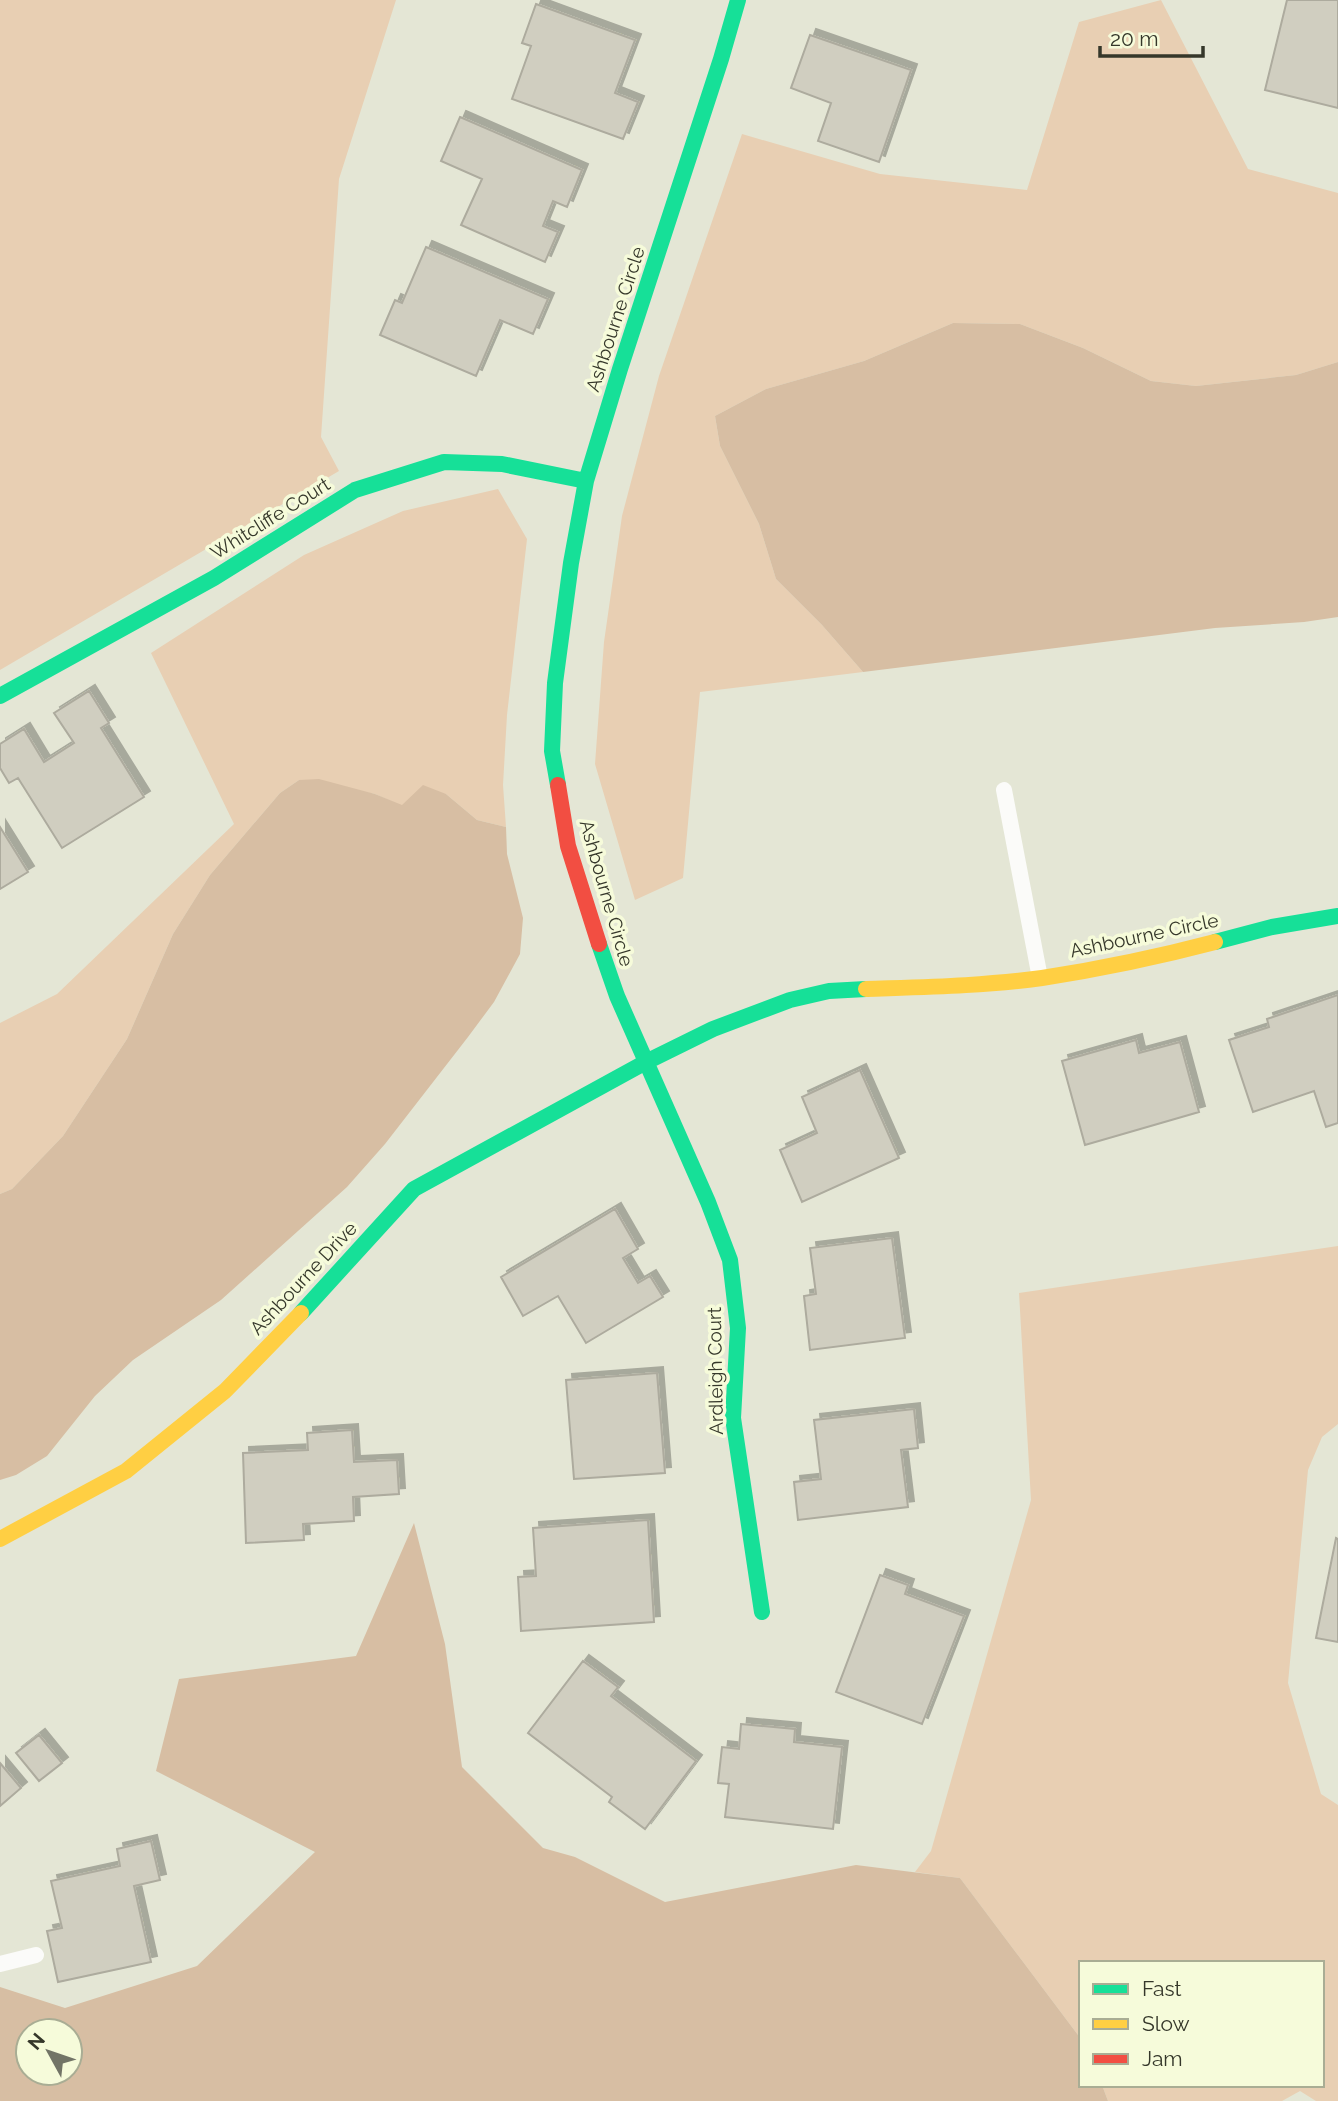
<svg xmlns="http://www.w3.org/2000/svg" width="1338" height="2101" viewBox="0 0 1338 2101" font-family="Raleway,sans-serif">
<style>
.green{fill:#e8cfb3}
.forest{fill:#d7bea3;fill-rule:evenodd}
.building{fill:#d0cec0;stroke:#adab9e;stroke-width:2;filter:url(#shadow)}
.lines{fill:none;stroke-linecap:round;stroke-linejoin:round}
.lane{stroke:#fbfbf9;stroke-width:16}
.fast{stroke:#16e098;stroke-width:16}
.slow{stroke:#ffcf43;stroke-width:16}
.jam{stroke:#f24e42;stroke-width:16}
.labels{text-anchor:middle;stroke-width:7;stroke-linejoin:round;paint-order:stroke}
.street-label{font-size:19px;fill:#35372a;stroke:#f6fbda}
</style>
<defs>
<filter id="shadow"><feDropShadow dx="6" dy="-6" stdDeviation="0" flood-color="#0004"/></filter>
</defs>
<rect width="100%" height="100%" fill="#e4e6d5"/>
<path class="green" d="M0,0H396L339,179L321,437L339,471L0,670Z
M1161,0L1248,169L1338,193V362L1296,375L1196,386L1151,381L1083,348L1020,324L953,323L864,361L766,389L715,416L720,446L759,524L776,579L822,625L863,672L700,692L683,878L635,900L595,764L604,642L622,516L659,376L742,134L880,174L1027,190L1079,22Z
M498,489L527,539L507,715L503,785L506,827L477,820L446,794L402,806L375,794L299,780L280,793L210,875L173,934L127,1039L63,1136L12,1189L0,1194V1023L57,994L234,824L151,653L304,555L403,511Z
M1338,1246V1424L1322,1437L1308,1470L1288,1683L1321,1794L1338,1805V2101H1316L1300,2091L1282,2101H1108L1102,2085H1322V1963H1081V2039L960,1878L915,1872L931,1851L1031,1500L1019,1293Z"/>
<path class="forest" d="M953,323L1020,324L1083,348L1151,381L1196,386L1296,375L1338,362V617L1304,622L1215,628L863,672L822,625L776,579L759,524L720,446L715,416L766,389L864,361Z
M319,779L375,794L402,805L423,785L446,794L477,820L506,827L507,854L523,918L520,954L494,1002L468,1037L385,1144L347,1187L221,1300L133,1360L95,1396L47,1456L16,1475L0,1480V1194L12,1189L63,1136L127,1039L173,934L210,875L280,793L299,780Z
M414,1523L445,1644L462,1767L543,1848L575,1857L665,1902L856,1865L960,1878L1081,2039V2085H1102L1108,2101H0V1987L65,2008L197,1966L315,1852L156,1771L179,1679L356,1656ZM70,2031V2073H28V2031Z"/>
<path class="building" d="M1287,0H1338V108L1265,90Z
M536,4L635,40L615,93L638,102L623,139L512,99L531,46L522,43Z
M810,35L911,70L879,162L818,141L831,103L791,88Z
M460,117L582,170L567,207L553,201L543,226L558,232L545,262L461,225L482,179L441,161Z
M426,247L548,299L533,334L500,320L476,376L380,335L395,300L402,303Z
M89,691L109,723L101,728L144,797L62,848L18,778L9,783L0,768V744L24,729L44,762L74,743L54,713Z
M0,827L28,872L0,889Z
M1338,995V1123L1326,1127L1314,1091L1253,1112L1229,1040L1269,1027L1267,1019Z
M1136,1040L1139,1053L1180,1042L1199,1112L1085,1145L1062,1061Z
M860,1070L899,1158L802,1202L780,1150L817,1133L802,1097Z
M615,1209L638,1249L623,1258L638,1283L650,1276L663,1297L586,1343L558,1296L523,1316L501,1277Z
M892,1238L905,1338L810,1350L804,1296L816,1294L810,1248Z
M657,1373L665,1473L574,1479L566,1380Z
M914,1409L918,1448L901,1450L908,1507L798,1520L794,1482L821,1479L814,1420Z
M352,1430L354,1462L397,1460L399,1494L353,1497L354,1521L303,1524L304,1540L246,1543L243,1453L308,1450L307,1433Z
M648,1520L654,1622L521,1631L518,1577L536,1576L533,1528Z
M1336,1538L1338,1539V1642L1316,1638Z
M880,1575L908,1585L905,1594L964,1616L922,1724L836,1692Z
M583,1661L618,1687L611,1696L696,1761L645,1829L609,1802L612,1797L528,1733Z
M741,1724L795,1729L794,1742L842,1747L833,1829L725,1817L729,1784L718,1783L722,1747L739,1749Z
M39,1735L62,1763L39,1781L16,1753Z
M0,1763L21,1788L0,1806Z
M151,1841L160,1880L134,1886L151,1962L58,1982L47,1931L62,1928L51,1881L120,1866L117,1849Z"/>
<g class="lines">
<path class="lane" d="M1004,790L1040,978
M0,1964L36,1955"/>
<path class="fast" d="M0,696L214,578L355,490L444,462L502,464L586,481
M558,785L552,751L555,683L571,563L586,481L620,369L721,59L738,0
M1215,942L1272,927L1338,916
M599,944L617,996L708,1202L730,1260L738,1328L733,1418L762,1612
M301,1313L414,1189L646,1062L713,1029L790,1000L829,991L866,989"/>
<path class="slow" d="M866,989C924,987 984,986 1042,978C1100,969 1158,957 1215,942
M0,1539L126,1471L225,1391L301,1313"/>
<path class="jam" d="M558,785L568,846L599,944"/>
</g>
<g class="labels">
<g class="street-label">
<text transform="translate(615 319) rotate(-72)" y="7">Ashbourne Circle</text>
<text transform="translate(270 518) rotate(-32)" y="7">Whitcliffe Court</text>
<text transform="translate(607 893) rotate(74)" y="7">Ashbourne Circle</text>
<text transform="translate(1144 935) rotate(-12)" y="7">Ashbourne Circle</text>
<text transform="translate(303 1278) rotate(-47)" y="7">Ashbourne Drive</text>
<text transform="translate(715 1371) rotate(-91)" y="7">Ardleigh Court</text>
</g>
</g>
<rect x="1079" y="1961" width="245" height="126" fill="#f6fbda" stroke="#a9ad94" stroke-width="2"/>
<rect x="1093" y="1984" width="35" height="10" fill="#16e098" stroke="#a9ad94" stroke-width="2"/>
<text x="1142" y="1996" font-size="21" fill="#35372a">Fast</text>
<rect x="1093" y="2019" width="35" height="10" fill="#ffcf43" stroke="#a9ad94" stroke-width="2"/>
<text x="1142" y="2031" font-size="21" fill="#35372a">Slow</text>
<rect x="1093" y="2054" width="35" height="10" fill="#f24e42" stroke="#a9ad94" stroke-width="2"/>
<text x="1142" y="2066" font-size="21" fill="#35372a">Jam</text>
<g transform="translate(49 2052) rotate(310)"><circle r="33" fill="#f6fbda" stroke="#a9ad94" stroke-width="2"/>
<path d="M0-5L12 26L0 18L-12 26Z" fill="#727466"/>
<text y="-10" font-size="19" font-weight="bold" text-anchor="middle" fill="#35372a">N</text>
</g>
<path d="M1100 46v10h103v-10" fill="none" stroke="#35372a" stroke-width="3.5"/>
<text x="1110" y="46" font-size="21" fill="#35372a" stroke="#f6fbda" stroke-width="5" paint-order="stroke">20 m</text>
</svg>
